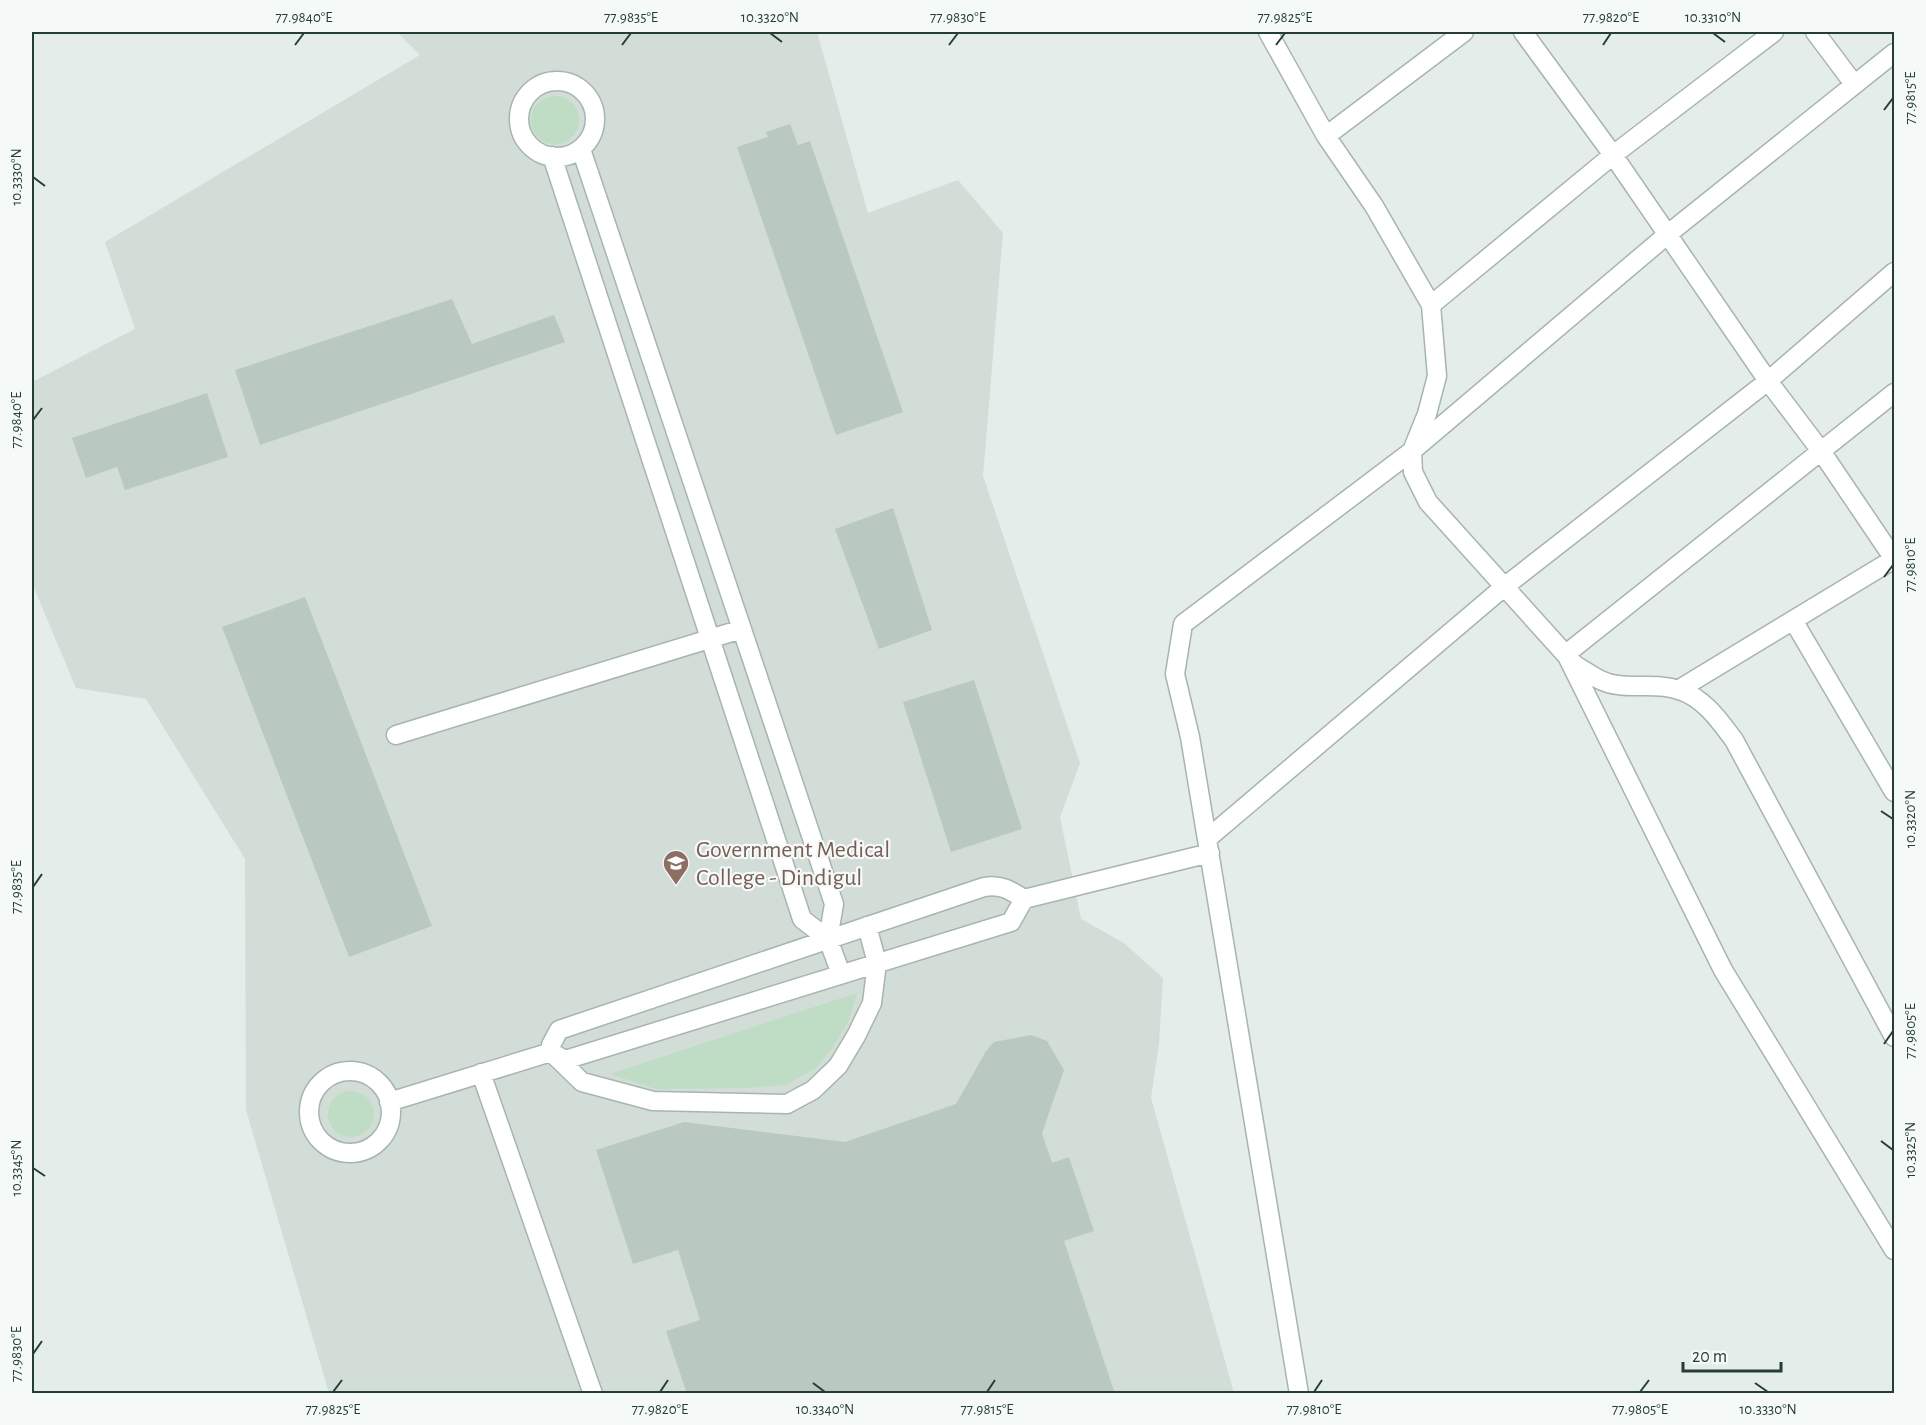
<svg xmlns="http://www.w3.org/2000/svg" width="1926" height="1425" viewBox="0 0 1926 1425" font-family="'Alegreya Sans',sans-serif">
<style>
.built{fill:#d2ddd7}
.green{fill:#beddc4}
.building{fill:#b9c8c1}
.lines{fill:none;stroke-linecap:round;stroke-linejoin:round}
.street-casing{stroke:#a7b5b0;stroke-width:21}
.street{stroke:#fff;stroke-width:18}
.ticks{fill:none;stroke:#243e36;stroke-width:2}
.labels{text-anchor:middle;stroke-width:4.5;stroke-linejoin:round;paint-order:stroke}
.education-label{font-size:24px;fill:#785e54;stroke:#f5f9f7;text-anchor:start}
.neatline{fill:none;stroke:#243e36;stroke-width:2}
.ticks-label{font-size:15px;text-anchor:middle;fill:#243e36}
</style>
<rect width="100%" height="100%" fill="#e4ede9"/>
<path class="built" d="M397,32H817L868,213L958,180L1003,233L983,476L1080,763L1060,817L1081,919L1124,943L1163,978L1159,1044L1151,1098L1234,1393H329L246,1110L245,859L146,699L76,688L32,583V382L135,329L105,242L420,55Z"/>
<path class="green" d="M531 120a24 24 0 1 1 48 0a24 24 0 1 1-48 0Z
M857,993L849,1020L833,1047L816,1068L785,1085L746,1088L656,1089L610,1074Z
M328 1114a23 23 0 1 1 46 0a23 23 0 1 1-46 0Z"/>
<path class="building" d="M790,124L798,145L810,141L903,412L836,435L737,147L768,137L766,132Z
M452,299L472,344L554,315L565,342L260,445L235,370Z
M207,393L228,457L125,490L117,467L86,478L72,438Z
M893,508L932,630L879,649L835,529Z
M305,597L432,926L349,957L222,627Z
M974,680L1022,829L951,852L903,702Z
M1031,1035L1047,1041L1064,1070L1042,1133L1052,1163L1069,1157L1094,1231L1064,1241L1115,1394H687L666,1331L700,1320L678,1250L633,1264L596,1150L684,1122L845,1142L956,1104L986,1051L994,1042Z"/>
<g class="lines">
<g class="street-casing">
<path id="street" d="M1268,32L1326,136L1374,206L1431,305L1437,376L1427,414L1412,451L1413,472L1428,502L1575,665C1589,673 1602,684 1618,685C1638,688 1659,683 1679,690C1704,698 1719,720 1734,740L1894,1037
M1523,32L1613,155L1768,381L1821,451L1894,559
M1815,32L1854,84
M519 119a38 38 0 1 1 76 0a38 38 0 1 1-76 0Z
M1326,136L1464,32
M581,149L834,904L828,939
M552,156L802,919L828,939L841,974
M1431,305L1613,155L1774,32
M1894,393L1566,654L1723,970L1894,1250
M1793,620L1894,792
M1678,690L1894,559
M396,735L742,629
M1207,839L1504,587L1768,381L1894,272
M1024,899C1010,890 1001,884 984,887L559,1030L551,1045V1052L565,1060L1011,922L1024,899L1210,853
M309 1112a41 41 0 1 1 82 0a41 41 0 1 1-82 0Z
M481,1073L593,1394
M389,1102L551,1052L582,1082L653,1101L787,1104L813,1090L838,1066L856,1036L872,1003L877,963L867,926
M1299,1394L1190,737L1175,674L1183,624L1412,451L1668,234L1894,53"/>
</g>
<use href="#street" class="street"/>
</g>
<path class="ticks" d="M770,33L782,42M1713,33L1725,42M295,45L304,33M622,45L631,33M949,45L958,33M1276,45L1285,33M1603,45L1611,33M1884,110L1893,98M33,177L45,186M33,420L42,408M1884,577L1893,565M1881,811L1893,819M33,887L42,874M1884,1044L1893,1031M1881,1141L1893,1150M33,1168L45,1176M33,1354L42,1341M813,1383L825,1392M1755,1383L1768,1392M333,1392L342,1380M660,1392L668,1380M987,1392L995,1380M1314,1392L1322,1380M1640,1392L1649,1380"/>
<defs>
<g id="university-pin" transform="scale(1.35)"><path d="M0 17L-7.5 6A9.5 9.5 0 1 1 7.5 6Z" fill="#8d6e63" stroke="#f5f9f7"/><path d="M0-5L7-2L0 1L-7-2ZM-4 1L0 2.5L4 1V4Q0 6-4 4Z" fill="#fff"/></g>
</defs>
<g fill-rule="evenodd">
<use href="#university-pin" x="676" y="863"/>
</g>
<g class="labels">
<g class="education-label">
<text x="696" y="857">Government Medical<tspan x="696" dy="28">College - Dindigul</tspan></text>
</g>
</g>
<rect width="1926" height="1425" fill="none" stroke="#f5f9f7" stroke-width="66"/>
<path d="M1683 1362v9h98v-9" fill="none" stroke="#243e36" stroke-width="3"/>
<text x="1692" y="1362" font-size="18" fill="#243e36" stroke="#f5f9f7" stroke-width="4.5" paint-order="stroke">20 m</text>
<rect x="33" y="33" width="1860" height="1359" class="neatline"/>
<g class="ticks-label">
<text x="304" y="22">77.9840°E</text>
<text x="631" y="22">77.9835°E</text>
<text x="770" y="22">10.3320°N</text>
<text x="958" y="22">77.9830°E</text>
<text x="1285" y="22">77.9825°E</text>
<text x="1611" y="22">77.9820°E</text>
<text x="1713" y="22">10.3310°N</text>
<text transform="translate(1910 98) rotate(-90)" y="5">77.9815°E</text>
<text transform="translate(16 177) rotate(-90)" y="5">10.3330°N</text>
<text transform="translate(16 420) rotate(-90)" y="5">77.9840°E</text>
<text transform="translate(1910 565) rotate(-90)" y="5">77.9810°E</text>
<text transform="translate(1910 819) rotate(-90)" y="5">10.3320°N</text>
<text transform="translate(16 887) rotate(-90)" y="5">77.9835°E</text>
<text transform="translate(1910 1031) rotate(-90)" y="5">77.9805°E</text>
<text transform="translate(1910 1150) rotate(-90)" y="5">10.3325°N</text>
<text transform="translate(16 1168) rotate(-90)" y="5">10.3345°N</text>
<text transform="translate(16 1354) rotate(-90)" y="5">77.9830°E</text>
<text x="333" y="1414">77.9825°E</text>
<text x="660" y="1414">77.9820°E</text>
<text x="825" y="1414">10.3340°N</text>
<text x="987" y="1414">77.9815°E</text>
<text x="1314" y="1414">77.9810°E</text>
<text x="1640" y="1414">77.9805°E</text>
<text x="1768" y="1414">10.3330°N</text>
</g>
</svg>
